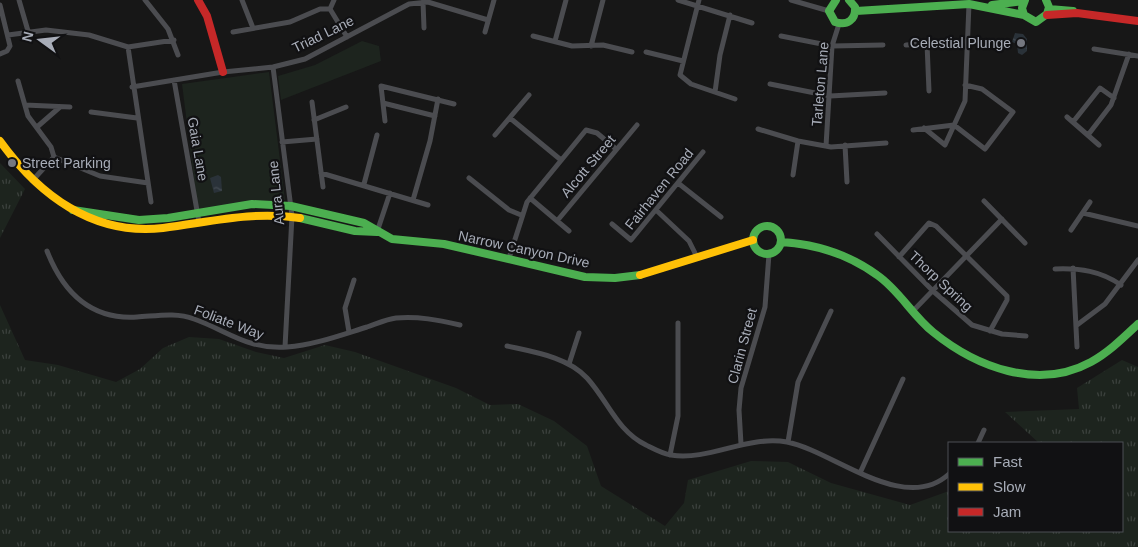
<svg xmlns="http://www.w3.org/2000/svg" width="1138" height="547" viewBox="0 0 1138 547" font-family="Arial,sans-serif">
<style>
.grass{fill:url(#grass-tufts)}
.park{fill:#1d241e}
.water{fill:url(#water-ripples)}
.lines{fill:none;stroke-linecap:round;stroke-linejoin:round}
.street{stroke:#4b4c50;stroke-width:5}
.fast{stroke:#4caf50;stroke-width:8}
.slow{stroke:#ffc107;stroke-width:8}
.jam{stroke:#c62828;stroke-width:8}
.poi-dot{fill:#757880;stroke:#111113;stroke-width:2}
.labels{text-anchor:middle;stroke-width:4.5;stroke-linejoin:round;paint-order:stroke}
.street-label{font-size:14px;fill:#a8adb8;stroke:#111113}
.poi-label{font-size:14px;fill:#a8adb8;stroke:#111113;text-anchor:end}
</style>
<defs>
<pattern id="grass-tufts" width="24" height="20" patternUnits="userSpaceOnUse" patternTransform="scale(1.25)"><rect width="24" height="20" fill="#1d241e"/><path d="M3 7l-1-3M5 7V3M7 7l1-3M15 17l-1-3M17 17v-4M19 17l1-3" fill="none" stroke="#3b413d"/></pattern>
<pattern id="water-ripples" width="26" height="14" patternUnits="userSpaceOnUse" patternTransform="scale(1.25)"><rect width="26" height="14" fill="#2a3239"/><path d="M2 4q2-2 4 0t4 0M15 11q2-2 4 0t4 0" fill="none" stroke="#464d54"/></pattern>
</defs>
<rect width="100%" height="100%" fill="#171717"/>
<path class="grass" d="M0,163L25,189L0,238Z
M0,305L25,360L58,365L116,382L140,369L163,348L189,337L219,339L256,352L284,358L325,345L355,352L456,388L490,405L518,404L554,421L587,446L601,486L665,526L684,503L688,480L751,461L788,462L831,483L910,505L949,491V531H1122V443H1039L1005,412L1079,409L1077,388L1122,360L1138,367V547H0Z"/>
<path class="park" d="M362,41L379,46L381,61L281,100L278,76L315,65Z
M269,72L285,200L198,211L182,84Z"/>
<path class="water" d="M1015,33L1023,34L1027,39V51L1022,55L1018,53L1017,44L1012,42Z
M218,175L221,177L222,191L214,193L210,178Z"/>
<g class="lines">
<path class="street" d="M19,0L28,31
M145,0L168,29L178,55
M242,0L253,28
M678,0L752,23
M699,0L680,75L691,84L735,99
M791,0L829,11
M423,2L424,28
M0,5L10,46L7,51L0,54
M330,9L347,37
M330,9L334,0
M233,32L290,22L320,9H330
M485,32L494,0
M8,35L46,30L89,35L128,47L174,40
M533,36L572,46L603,45L632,52
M781,36L832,46L883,45
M555,41L566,0
M927,44L929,91
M906,45L966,41
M591,46L603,0
M128,47L151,202
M1094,49L1138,56
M646,52L683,61
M273,67L292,216L285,347
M174,80L199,222
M18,81L28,116L51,147L54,157L100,176L148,183
M770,84L830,96L885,93
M132,87L223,72L273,67L305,59L409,4L428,2L488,20
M715,92L720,55L730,15
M312,102L323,187
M383,103L435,116
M25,105L70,107
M91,112L137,118
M1067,117L1099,145
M510,118L561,160
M314,120L346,107
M385,121L381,86L454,104
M1073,122L1100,88L1114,98
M37,127L60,107
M924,128L945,145L965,101L969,4
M758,129L798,141L831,147L886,143
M913,130L954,125L985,149L1013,112L982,89L965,85
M495,135L529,95
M1088,135L1111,105L1129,54
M282,142L317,139
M845,145L847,182
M826,146L832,46L839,24
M321,173L428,205
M793,175L798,141
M469,178L509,210L521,215
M32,181L54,157
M678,183L721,217
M364,184L377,135
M530,198L569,231
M413,200L430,141L438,99
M984,201L1025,243
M656,210L689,241L697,257
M1083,213L1138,226
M557,221L637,125
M612,224L631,240L703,152
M1071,230L1090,202
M377,232L390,193
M877,234L933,291L972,325L1002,334L1026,336
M47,251C63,292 91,320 137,317C156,316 176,312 194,319C228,331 248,350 287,347C314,345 341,335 367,327C376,324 387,319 396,318C418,316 438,320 460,325
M899,257L929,223L936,226L1007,296V300L990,331
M509,258L527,202L586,130L597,133L616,149
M1073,268L1077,347
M1055,269C1080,268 1101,271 1121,285
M913,311L1002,219
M1077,325L1105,304L1138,260
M349,332L345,308L354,280
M507,346C534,352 568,357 587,378C608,401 617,431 646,445C654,449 663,454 671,455C710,461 747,435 787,442C833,451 904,515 949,474
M569,364L579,333
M788,442L798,382L831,311
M978,443L984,430
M741,444L739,410L741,388L765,307L769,254
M670,455L678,416V323
M860,473L903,379"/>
<path class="fast" d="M836,0L829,11L835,22C847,26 856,20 855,7L849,0
M1025,0L1022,8L1024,15L1036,22L1047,14L1049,7L1046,0
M992,5L1024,1
M1049,9L1073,11
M856,11L969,4L1024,15
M73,210L139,220L168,218L252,204L291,206L364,223L392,239L444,244L585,277L615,278L640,275
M300,218L355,231L377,232
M753 240a14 14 0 1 1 28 0a14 14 0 1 1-28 0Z
M781,242C816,244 848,254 877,275C899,290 912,315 933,332C976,367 1038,391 1091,362C1109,352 1123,338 1138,324"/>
<path class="slow" d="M0,141C39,195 93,236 163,228C211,222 251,211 300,218
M640,275L753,240"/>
<path class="jam" d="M198,0L207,16L223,72
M1047,15L1077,13L1138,21"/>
</g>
<g class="poi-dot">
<circle cx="1021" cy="43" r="5"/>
<circle cx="12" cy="163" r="5"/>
</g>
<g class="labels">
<g class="street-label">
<text transform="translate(323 34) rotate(-26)" y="5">Triad Lane</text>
<text transform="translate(820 84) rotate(-85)" y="5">Tarleton Lane</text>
<text transform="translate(198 149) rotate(80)" y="5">Gaia Lane</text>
<text transform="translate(588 166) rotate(-50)" y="5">Alcott Street</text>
<text transform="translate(659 189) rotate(-51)" y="5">Fairhaven Road</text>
<text transform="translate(276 193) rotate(-96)" y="5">Aura Lane</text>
<text transform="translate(524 249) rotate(12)" y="5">Narrow Canyon Drive</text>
<text transform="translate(941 281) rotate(43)" y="5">Thorp Spring</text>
<text transform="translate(229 322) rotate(21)" y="5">Foliate Way</text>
<text transform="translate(742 346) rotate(-75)" y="5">Clarin Street</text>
</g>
<g class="poi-label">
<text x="1011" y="48">Celestial Plunge</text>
<text x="22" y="168" text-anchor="start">Street Parking</text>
</g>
</g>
<rect x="948" y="442" width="175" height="90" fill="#111113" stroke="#4d4f55"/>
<rect x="958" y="458" width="25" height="8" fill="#4caf50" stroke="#4d4f55"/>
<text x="993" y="467" font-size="15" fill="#a8adb8">Fast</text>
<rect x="958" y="483" width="25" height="8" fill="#ffc107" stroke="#4d4f55"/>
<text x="993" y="492" font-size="15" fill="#a8adb8">Slow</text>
<rect x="958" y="508" width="25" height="8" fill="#c62828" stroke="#4d4f55"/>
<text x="993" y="517" font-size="15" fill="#a8adb8">Jam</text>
<g transform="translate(40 40) rotate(285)" stroke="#111113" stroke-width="4" paint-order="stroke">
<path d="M0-4L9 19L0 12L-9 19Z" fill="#a8adb8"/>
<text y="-8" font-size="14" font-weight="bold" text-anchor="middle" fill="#a8adb8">N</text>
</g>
</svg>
